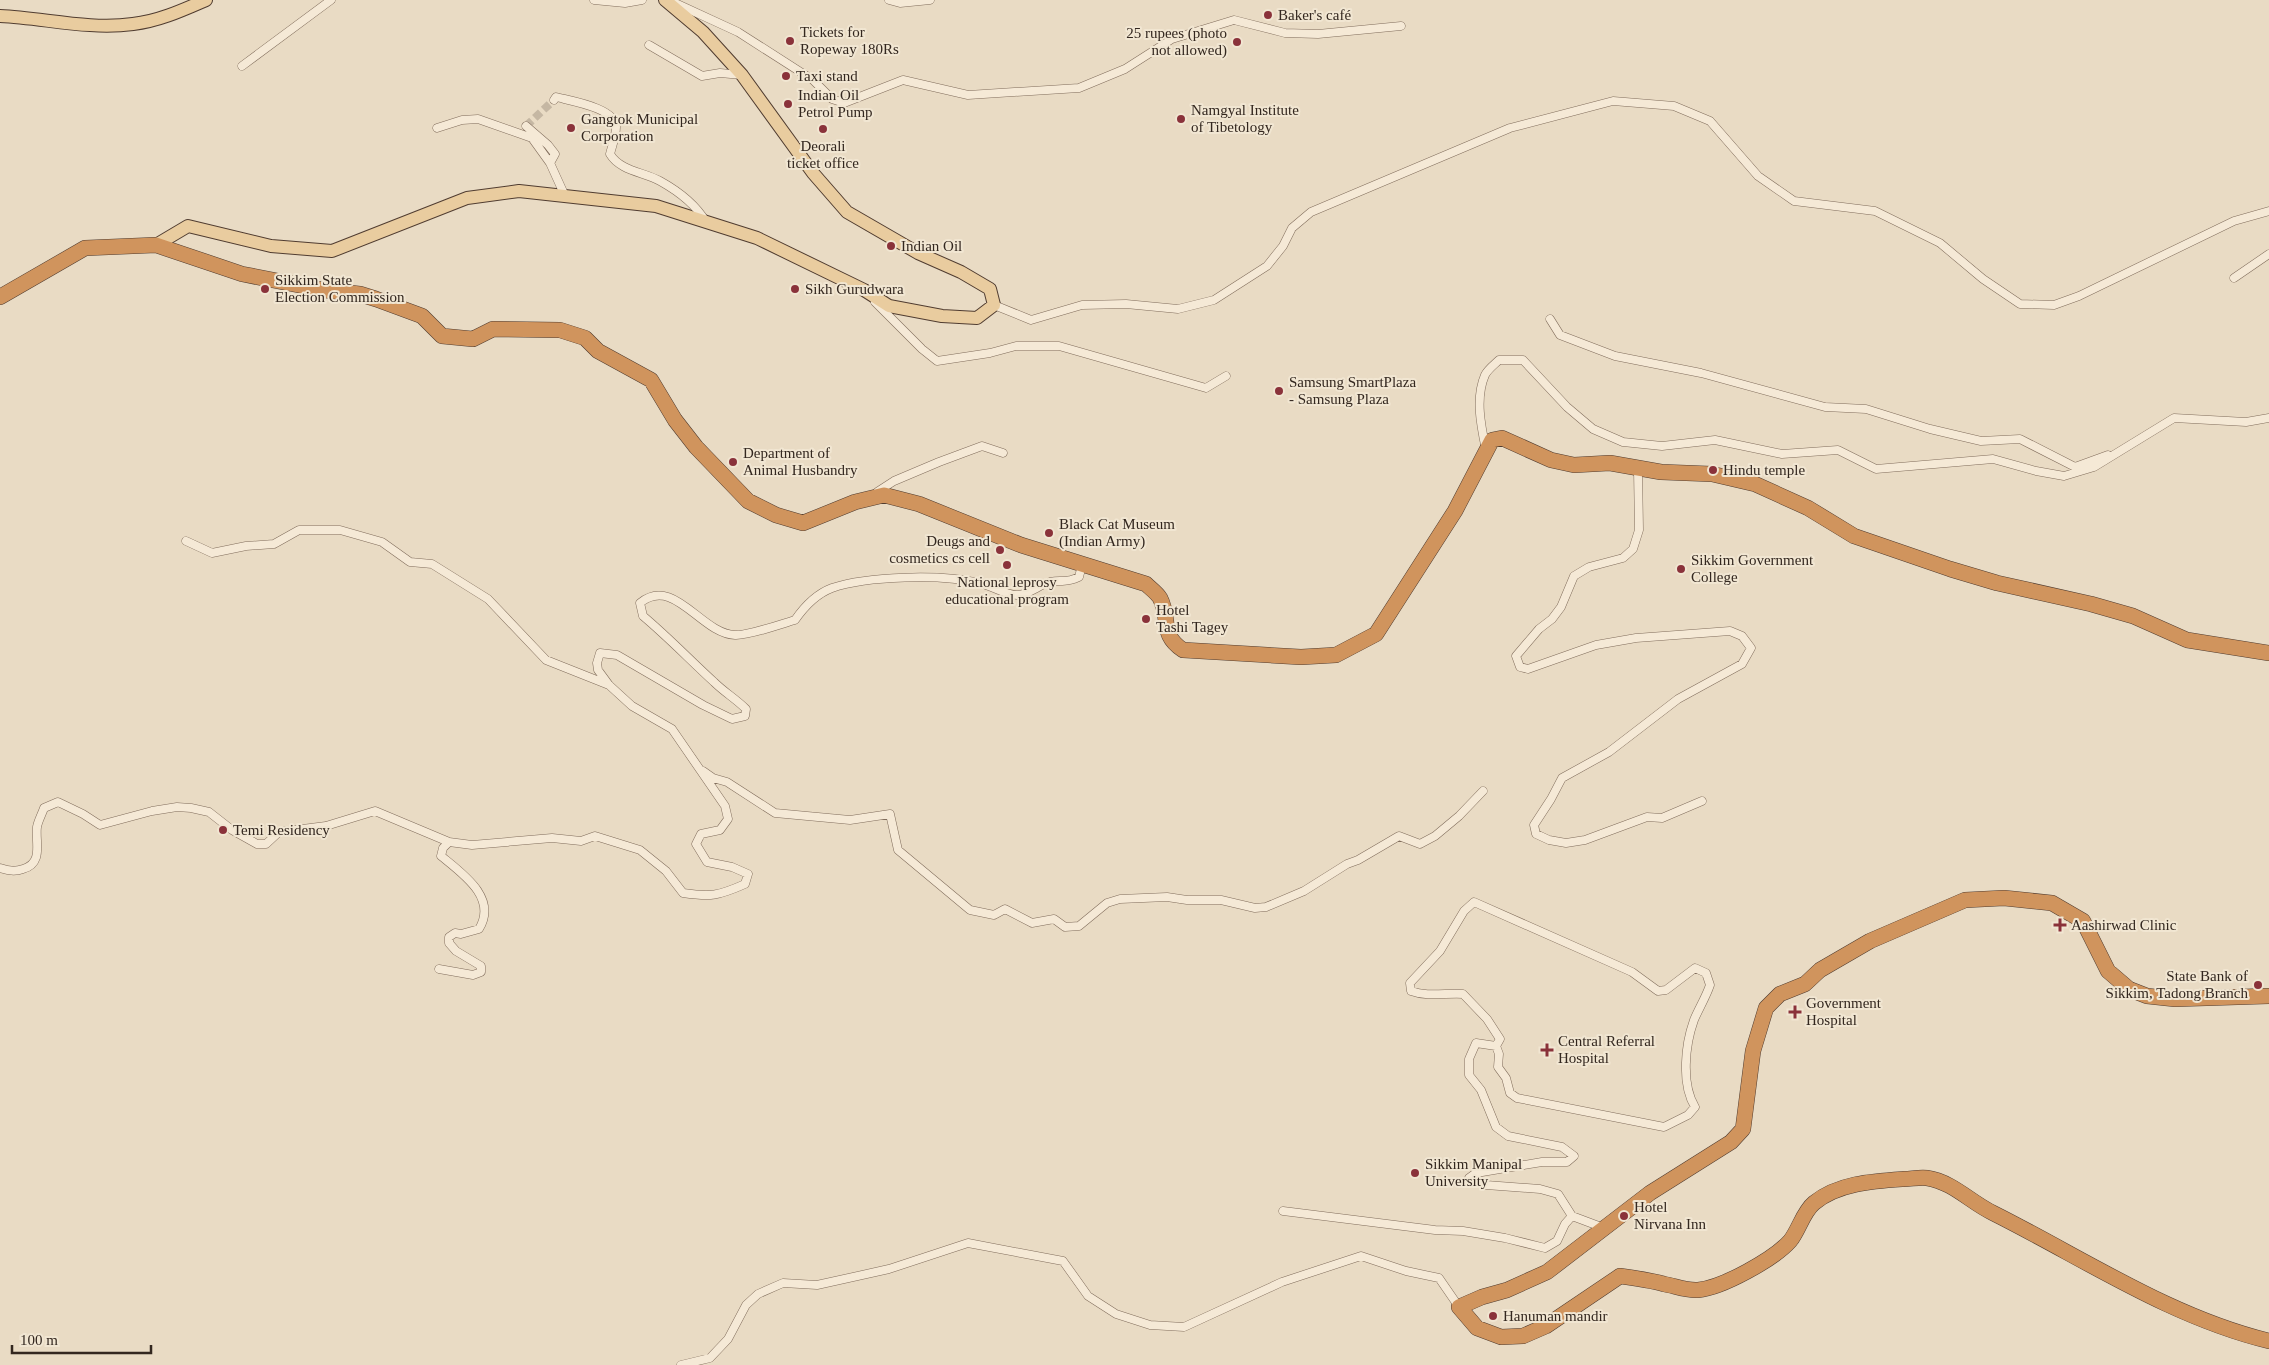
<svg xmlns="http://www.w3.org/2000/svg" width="2269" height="1365" viewBox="0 0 2269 1365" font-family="'Times New Roman',serif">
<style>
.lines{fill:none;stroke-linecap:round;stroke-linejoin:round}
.street-tunnel{stroke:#c5b7a3;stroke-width:8;stroke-dasharray:8 4;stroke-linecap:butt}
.street-casing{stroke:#816d5c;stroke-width:9}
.primary-casing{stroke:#503c30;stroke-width:14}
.highway-casing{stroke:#503c30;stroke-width:16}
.street{stroke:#f5e9d6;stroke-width:8}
.primary{stroke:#e9cc9f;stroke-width:12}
.highway{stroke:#d0945d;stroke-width:15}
.poi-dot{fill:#8a323a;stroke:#f1e6d2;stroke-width:2}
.labels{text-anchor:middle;stroke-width:4;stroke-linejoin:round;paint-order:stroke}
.poi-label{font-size:15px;fill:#33271f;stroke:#f1e6d2;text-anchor:start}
</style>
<rect width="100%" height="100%" fill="#e9dbc4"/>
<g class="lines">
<path class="street-tunnel" d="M526,126L554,100"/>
<g class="street-casing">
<path id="street" d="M594,0L625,3L642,0
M889,0L900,3L930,0
M673,2L738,32L813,80L832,99L844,103L903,80L968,95L1079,88L1125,69L1172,39L1234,20L1285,33L1318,34L1401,26
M649,45L702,76L720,73L742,75
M242,66L331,0
M554,100L556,97C571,101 616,108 616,127C616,136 612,146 610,154C620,171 644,172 660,181C678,191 696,205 706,222
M526,126L548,145L555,154L550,163
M437,128L462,120L478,119L532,138L550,163L565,196
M2234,278L2269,254
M875,302L922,349L937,361L990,353L1016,346H1059L1206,388L1226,376
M994,305L1031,320L1082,305L1126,304L1178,309L1214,300L1267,266L1283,246L1292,228L1311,212L1510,128L1613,101L1674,106L1710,121L1758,176L1794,201L1875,211L1940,243L1983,279L2020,304L2054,305L2079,296L2234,221L2269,211
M1550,319L1560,335L1615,356L1701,373L1825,407L1866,409L1930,429L1981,441L2020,439L2075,467L2108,455
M1486,450C1481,426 1475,398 1485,375C1488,369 1495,364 1499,360H1523L1567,407L1593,429L1623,442L1662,446L1715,440L1782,454L1838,450L1876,469L1993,459L2036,471L2064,476L2094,467L2174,418L2246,422L2269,418
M1638,469L1639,530L1633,549L1623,558L1589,567L1574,576L1561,607L1552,619L1539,629L1516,656L1520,667L1528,669L1596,645L1636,638L1730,631L1742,636L1751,648L1742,664L1678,699L1609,752L1562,778L1551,799L1534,825L1536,834L1549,840L1566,843L1585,840L1647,817L1662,818L1702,801
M877,492L894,481L939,462L982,446L1003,453
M186,541L212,553L246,546L274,544L299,530H340L382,542L410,562L432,564L488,599L546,660L609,685
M703,771L713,778L727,782L775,813L850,820L890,814L898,850L970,910L994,915L1005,909L1032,923L1054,919L1065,927L1079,926L1107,903L1120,899L1167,897L1187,900H1221L1255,908L1266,907L1304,891L1347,864L1358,860L1399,836L1420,844L1435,836L1459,816L1483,791
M0,868C8,871 15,872 23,869C44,863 35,842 37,827C38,821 42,814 44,808L58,802L83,814L100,825L152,811L177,807L191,808L209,812L232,830L257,844H266L279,832L326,826L375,811L449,842L472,845L552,838L581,841L595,836L640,850L666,871L683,893C711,897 718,896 745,884L748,874L732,867L707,862L696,844L701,834L720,830L728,819L725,806L672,729L632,706L609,685L598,670L597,663L600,653L617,655L703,705L732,719L745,716L746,709C736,699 724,692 714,682C690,660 668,637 643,616L640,603C674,575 701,634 735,635C748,636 781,624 795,620C804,607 816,594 832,588C867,576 942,574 979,583C991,585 1006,596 1018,595C1030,594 1039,585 1050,582C1063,579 1064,584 1079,577L1082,565
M439,969L473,975L481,972V966L456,951L449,943V937L455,933L461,934L479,929C498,898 463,874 441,856L443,848L449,842
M1283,1211L1435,1230L1463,1231L1505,1238L1545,1248L1557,1241L1565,1224L1572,1216L1558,1194L1540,1189L1486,1185L1469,1178L1476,1173L1542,1162H1567L1574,1156L1562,1147L1508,1136L1496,1127L1481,1090L1469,1075V1059L1476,1043L1496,1046L1500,1039L1487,1019L1463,994C1445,993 1427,997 1411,991L1410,983L1440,951L1464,911L1474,902L1632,972L1658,991L1666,990L1695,968L1706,973L1710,985C1706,997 1699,1008 1694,1020C1685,1045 1681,1084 1695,1107L1688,1115L1664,1127L1517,1098L1510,1093L1506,1078L1498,1067L1499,1054L1496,1046
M1572,1216L1604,1228
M681,1365L710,1358L728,1339L746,1305L758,1294L783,1283L817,1285L889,1269L968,1243L1063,1261L1088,1296L1116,1314L1150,1325L1184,1327L1282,1282L1361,1256L1406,1271L1439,1278L1459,1307"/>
</g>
<g class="primary-casing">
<path id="primary" d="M0,16C44,18 89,30 133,24C159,21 183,10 206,0
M156,245L188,226L271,246L332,251L467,198L519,191L656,206L757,238L864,290L889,306L942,316L977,318L994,305L990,289L961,272L918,253L847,212L813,173L742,75L703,32L665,0"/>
</g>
<g class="highway-casing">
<path id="highway" d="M0,297L85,248L156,245L242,274L324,290L360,294L376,299L422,316L442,336L473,339L493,329L560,330L585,338L598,351L651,380L675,420L696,447L748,501L776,515L803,523L855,502L884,495L919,504L1021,545L1146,584C1150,588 1157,593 1160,598C1171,619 1159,634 1183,650L1301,657L1336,655L1376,634L1455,511L1492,440L1502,438L1551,460L1574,465L1610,463L1661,472L1712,474L1755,484L1808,508L1854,536L1950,569L1997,583L2091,604L2133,616L2187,640L2269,653
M2269,996L2175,999L2147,996L2129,989L2108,971L2083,921L2052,903L2004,898L1965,900L1870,941L1820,970L1805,984L1780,994L1766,1008L1753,1051L1743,1129L1731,1142L1650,1193L1547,1272L1507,1290L1482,1297L1459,1307L1477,1328L1501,1337L1523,1336L1546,1326L1620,1276C1635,1278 1650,1280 1664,1284C1675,1286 1687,1291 1698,1290C1722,1288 1774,1259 1790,1241C1799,1230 1803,1212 1814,1203C1838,1183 1874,1181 1904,1179C1911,1179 1920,1177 1927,1178C1953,1182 1970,1202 1993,1213C2083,1258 2170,1317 2269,1341"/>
</g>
<use href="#street" class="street"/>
<use href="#primary" class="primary"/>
<use href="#highway" class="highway"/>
</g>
<g class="poi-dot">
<circle cx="1268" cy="15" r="5"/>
<circle cx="790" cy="41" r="5"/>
<circle cx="1237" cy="42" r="5"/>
<circle cx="786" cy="76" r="5"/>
<circle cx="788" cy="104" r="5"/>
<circle cx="1181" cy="119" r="5"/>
<circle cx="571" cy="128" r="5"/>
<circle cx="823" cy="129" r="5"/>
<circle cx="891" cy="246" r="5"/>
<circle cx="265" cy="289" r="5"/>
<circle cx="795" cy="289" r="5"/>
<circle cx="1279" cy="391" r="5"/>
<circle cx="733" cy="462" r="5"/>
<circle cx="1713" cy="470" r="5"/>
<circle cx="1049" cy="533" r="5"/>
<circle cx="1000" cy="550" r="5"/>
<circle cx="1007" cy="565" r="5"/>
<circle cx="1681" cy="569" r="5"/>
<circle cx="1146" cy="619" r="5"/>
<circle cx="223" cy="830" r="5"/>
<path d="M2057.5 917.5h5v5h5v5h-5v5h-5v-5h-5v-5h5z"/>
<circle cx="2258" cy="985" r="5"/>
<path d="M1792.5 1004.5h5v5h5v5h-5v5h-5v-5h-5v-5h5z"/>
<path d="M1544.5 1042.5h5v5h5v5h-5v5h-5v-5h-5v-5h5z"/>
<circle cx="1415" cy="1173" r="5"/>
<circle cx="1624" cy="1216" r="5"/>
<circle cx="1493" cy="1316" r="5"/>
</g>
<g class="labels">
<g class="poi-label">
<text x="1278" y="20">Baker's café</text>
<text x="800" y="37">Tickets for<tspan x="800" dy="17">Ropeway 180Rs</tspan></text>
<text x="1227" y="38" text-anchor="end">25 rupees (photo<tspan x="1227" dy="17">not allowed)</tspan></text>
<text x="796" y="81">Taxi stand</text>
<text x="798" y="100">Indian Oil<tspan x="798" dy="17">Petrol Pump</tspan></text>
<text x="1191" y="115">Namgyal Institute<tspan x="1191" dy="17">of Tibetology</tspan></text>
<text x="581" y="124">Gangtok Municipal<tspan x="581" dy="17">Corporation</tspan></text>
<text x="823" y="151" text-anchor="middle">Deorali<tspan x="823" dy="17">ticket office</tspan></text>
<text x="901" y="251">Indian Oil</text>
<text x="275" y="285">Sikkim State<tspan x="275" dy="17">Election Commission</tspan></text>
<text x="805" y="294">Sikh Gurudwara</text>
<text x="1289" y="387">Samsung SmartPlaza<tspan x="1289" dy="17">- Samsung Plaza</tspan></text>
<text x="743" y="458">Department of<tspan x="743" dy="17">Animal Husbandry</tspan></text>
<text x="1723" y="475">Hindu temple</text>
<text x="1059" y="529">Black Cat Museum<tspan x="1059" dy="17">(Indian Army)</tspan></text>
<text x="990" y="546" text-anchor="end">Deugs and<tspan x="990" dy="17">cosmetics cs cell</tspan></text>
<text x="1691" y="565">Sikkim Government<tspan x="1691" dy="17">College</tspan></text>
<text x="1007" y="587" text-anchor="middle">National leprosy<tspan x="1007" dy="17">educational program</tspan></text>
<text x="1156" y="615">Hotel<tspan x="1156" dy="17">Tashi Tagey</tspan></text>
<text x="233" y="835">Temi Residency</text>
<text x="2071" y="930">Aashirwad Clinic</text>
<text x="2248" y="981" text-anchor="end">State Bank of<tspan x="2248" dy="17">Sikkim, Tadong Branch</tspan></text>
<text x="1806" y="1008">Government<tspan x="1806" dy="17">Hospital</tspan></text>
<text x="1558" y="1046">Central Referral<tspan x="1558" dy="17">Hospital</tspan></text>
<text x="1425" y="1169">Sikkim Manipal<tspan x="1425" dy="17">University</tspan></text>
<text x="1634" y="1212">Hotel<tspan x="1634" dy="17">Nirvana Inn</tspan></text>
<text x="1503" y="1321">Hanuman mandir</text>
</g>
</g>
<path d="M12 1345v8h139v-8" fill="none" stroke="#33271f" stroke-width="2.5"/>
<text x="20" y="1345" font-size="15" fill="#33271f" stroke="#f1e6d2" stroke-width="4" paint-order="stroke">100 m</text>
</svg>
